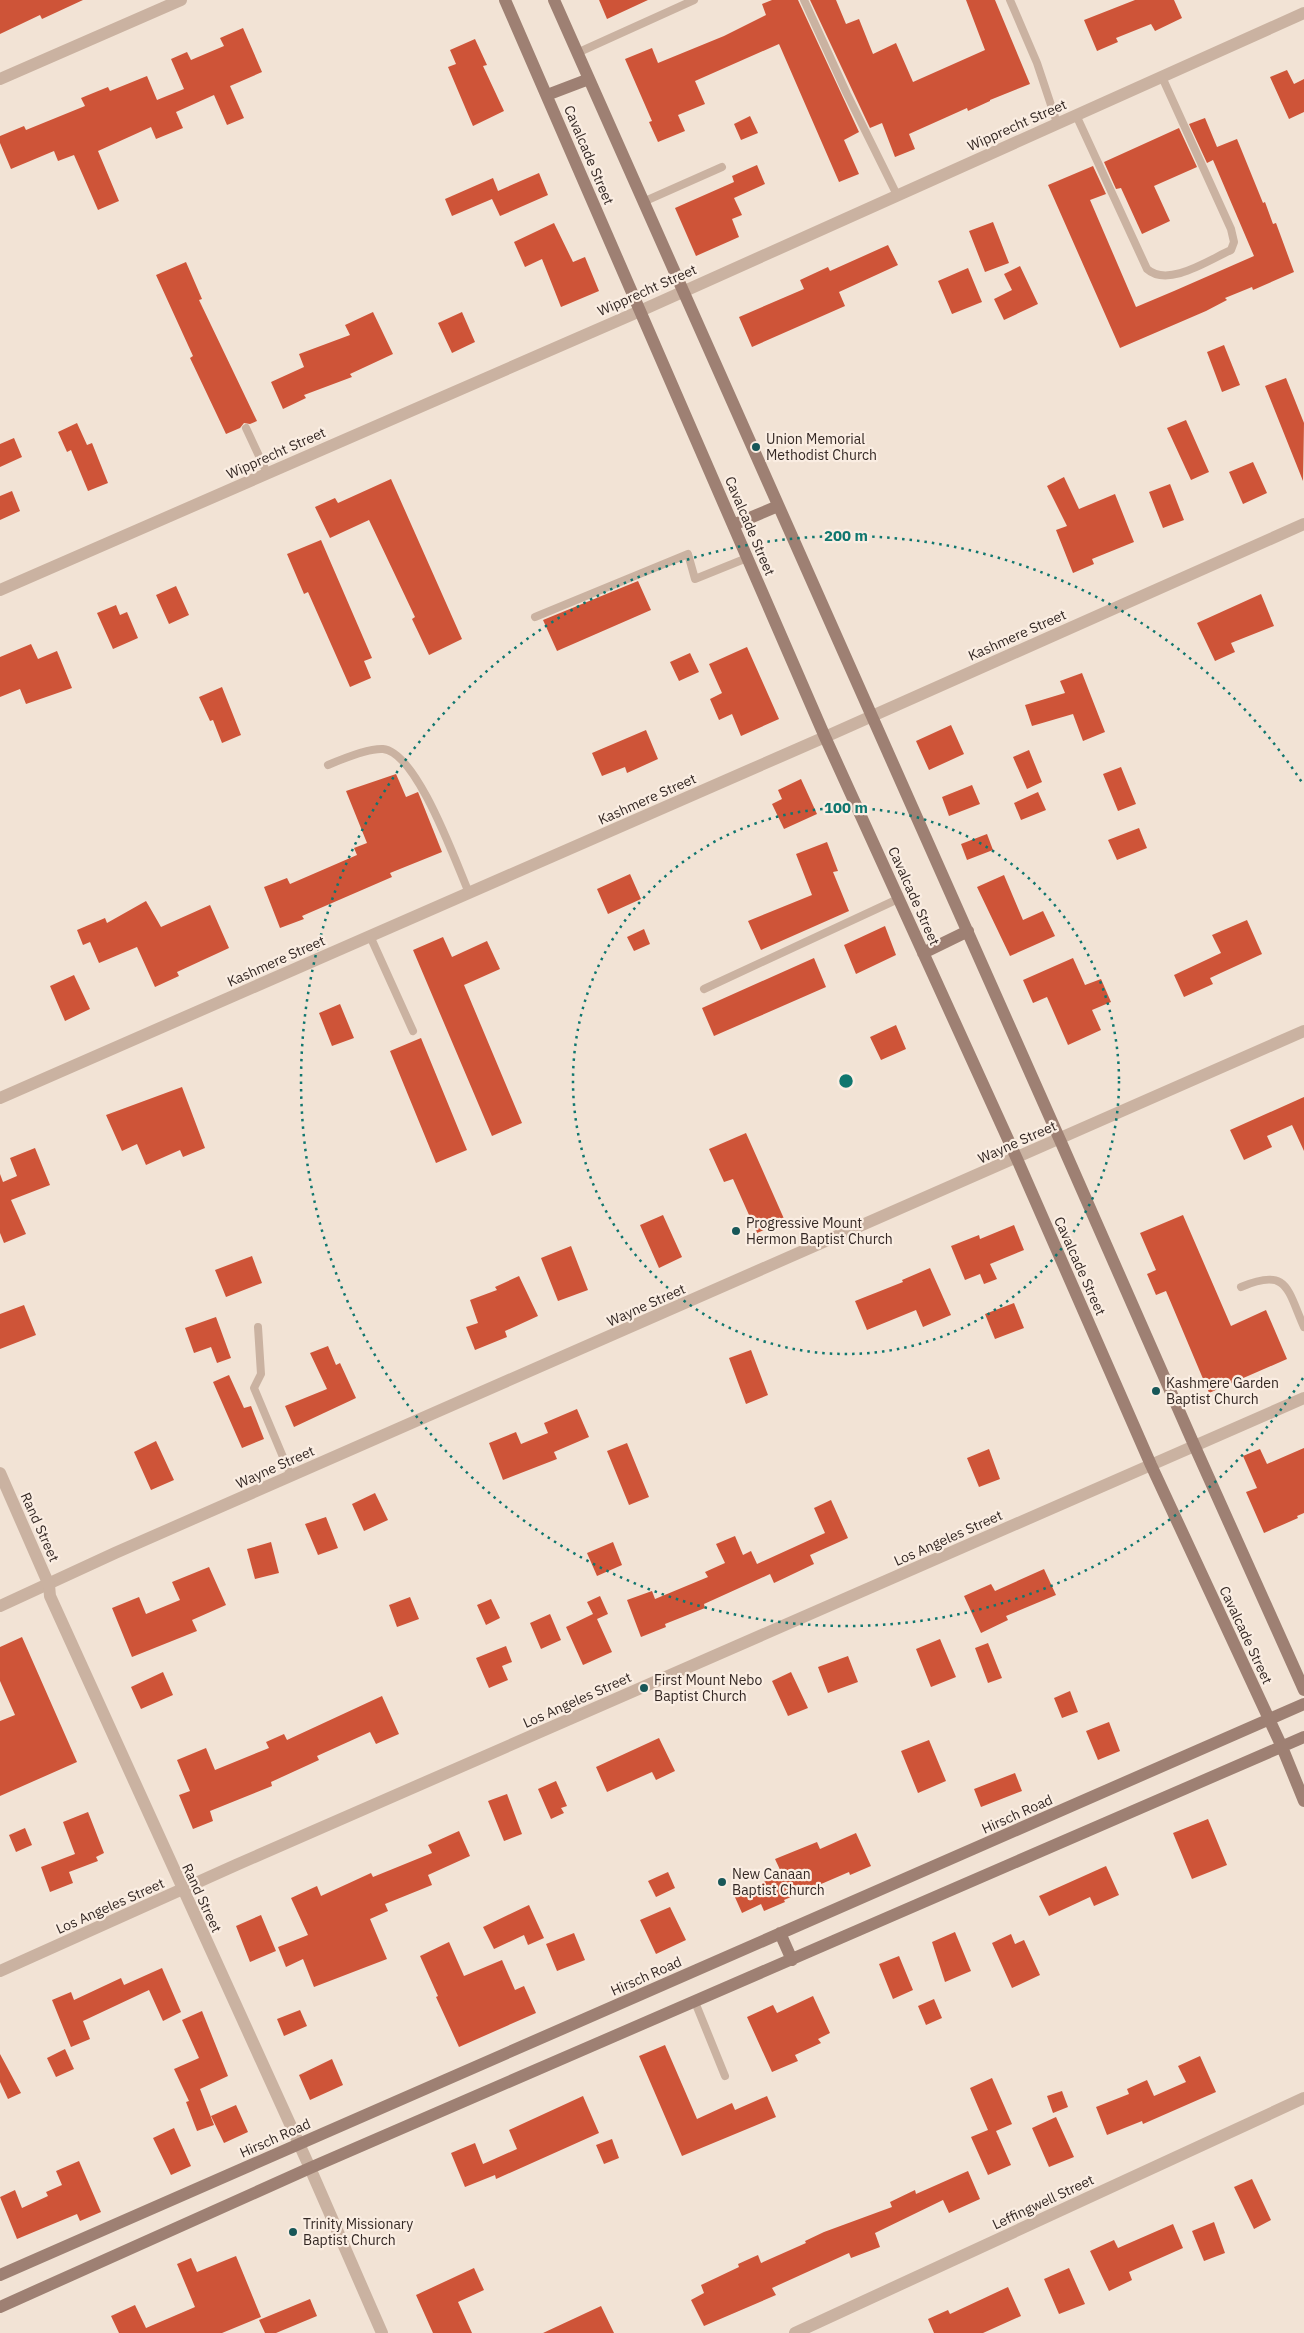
<svg xmlns="http://www.w3.org/2000/svg" width="1304" height="2333" viewBox="0 0 1304 2333" font-family="'IBM Plex Sans',sans-serif">
<style>
.building{fill:#ce5438}
.lines{fill:none;stroke-linecap:round;stroke-linejoin:round}
.path{stroke:#b69c8b;stroke-width:3;stroke-dasharray:2.5 2.5;stroke-linecap:butt}
.service{stroke:#cab2a1;stroke-width:8}
.minor{stroke:#cab2a1;stroke-width:12}
.tertiary{stroke:#cab2a1;stroke-width:12}
.secondary{stroke:#9e8073;stroke-width:12}
.ring{fill:none;stroke:#0f766e;stroke-width:2.5;stroke-dasharray:2.5 5}
.poi-dot{fill:#185758;stroke:#faede2;stroke-width:2}
.labels{text-anchor:middle;stroke-width:4.5;stroke-linejoin:round;paint-order:stroke}
.street-label{font-size:14px;fill:#342824;stroke:#faede2}
.poi-label{font-size:14px;fill:#342824;stroke:#faede2;text-anchor:start}
.centre{fill:#0f766e;stroke:#faede2;stroke-width:2.5}
.ring-label{font-size:15px;text-anchor:middle;font-weight:bold;fill:#0f766e;stroke:#faede2;stroke-width:4.5;stroke-linejoin:round;paint-order:stroke}
</style>
<rect width="100%" height="100%" fill="#f2e3d5"/>
<path class="building" d="M0,0H83L42,19L40,15L0,34Z
M599,0H648L607,19Z
M772,0H798L859,132L844,140L859,174L839,182L779,44L695,81L705,104L678,115L685,131L658,142L649,122L652,121L625,59L652,48L658,63L724,36L766,15L762,4Z
M810,0H836L846,24L859,19L873,54L896,43L913,82L985,50L966,0H995L1030,84L990,100V101L968,111L967,108L909,134L915,149L895,157L882,123L870,128Z
M1135,0H1174L1182,18L1155,31L1151,24L1116,38L1118,42L1097,51L1084,20Z
M243,28L262,72L230,86L244,118L227,125L214,95L176,112L183,128L156,139L151,127L98,151L119,201L98,210L74,155L58,161L54,151L11,169L0,143V136L24,126L26,130L85,106L81,98L108,87L110,91L147,76L157,100L184,89L171,59L187,52L191,60L224,46L220,38Z
M475,39L487,65L483,66L504,111L473,126L448,67L456,64L450,50Z
M1287,70L1294,84L1304,79V112L1289,119L1270,77Z
M750,116L758,133L741,140L734,124Z
M1205,118L1217,147L1237,139L1263,203L1265,202L1273,224L1276,223L1294,272L1253,290L1252,287L1225,298L1227,300L1206,311L1120,348L1048,185L1093,166L1106,194L1090,200L1136,307L1174,291L1254,256L1213,160L1207,163L1189,124Z
M1179,128L1197,167L1154,186L1170,221L1142,234L1121,188L1116,189L1104,162Z
M757,165L765,184L734,198L742,215L732,219L739,237L696,256L675,208L734,182L732,176Z
M539,173L548,195L500,216L492,199L452,216L445,199L493,178L498,191Z
M993,222L1009,263L985,272L969,231Z
M554,223L573,262L585,257L599,291L561,307L542,259L525,267L514,242Z
M888,245L898,265L839,292L845,306L752,347L739,317L804,289L800,280L828,267L830,271Z
M186,262L202,299L199,300L257,421L250,424L244,423L240,428L226,434L190,358L193,356L156,275Z
M1020,266L1038,304L1004,320L994,299L1012,290L1004,274Z
M968,268L982,302L952,314L938,281Z
M373,312L393,354L350,374L352,377L304,395L306,398L283,409L271,382L304,367L299,354L350,335L345,325Z
M462,312L475,342L452,353L438,323Z
M1224,345L1240,385L1222,392L1207,352Z
M1286,378L1304,423L1303,481L1265,386Z
M1186,420L1209,472L1191,480L1167,428Z
M77,423L87,445L92,443L108,483L88,491L71,450L67,452L58,432Z
M14,438L22,457L0,467V444Z
M1253,462L1267,493L1243,504L1229,472Z
M1064,477L1079,509L1115,494L1134,542L1092,559L1094,564L1073,573L1056,530L1067,526L1047,486Z
M391,479L462,639L429,655L412,619L415,617L369,520L330,538L315,507L335,498L338,503Z
M1170,484L1184,520L1163,528L1149,492Z
M12,491L20,511L0,520V496Z
M321,540L372,658L364,661L371,678L350,687L308,592L304,594L287,554Z
M638,581L651,610L557,651L543,620Z
M176,586L189,615L169,624L156,595Z
M1261,594L1274,626L1231,643L1235,652L1215,661L1197,623Z
M116,605L120,615L127,612L138,638L113,649L97,613Z
M31,644L38,659L57,651L72,688L26,704L20,689L0,697V657Z
M747,647L779,719L741,736L732,714L719,720L710,699L722,693L709,664Z
M690,653L699,672L679,681L670,662Z
M1082,673L1105,732L1083,741L1073,714L1032,726L1025,705L1065,693L1060,681Z
M222,687L241,735L222,743L213,720L210,721L199,697Z
M951,725L964,754L929,770L916,741Z
M646,730L658,759L627,773L625,767L602,776L592,753Z
M1029,750L1042,782L1027,789L1013,757Z
M1121,767L1136,804L1118,811L1103,774Z
M396,774L406,797L418,792L442,852L390,873L392,877L302,916L304,919L280,928L264,887L287,878L290,884L357,855L354,848L367,843L346,791Z
M801,779L817,814L784,829L772,804L782,799L778,790Z
M972,785L980,804L949,816L942,797Z
M1038,792L1046,810L1021,820L1014,803Z
M1139,828L1147,848L1117,860L1108,840Z
M987,834L993,850L967,860L961,844Z
M827,842L838,871L833,872L849,911L761,950L748,921L812,895L796,854Z
M630,874L641,899L608,914L597,889Z
M1004,875L1023,920L1043,911L1055,936L1010,956L977,887Z
M146,901L161,927L210,905L229,948L177,972L179,976L155,987L137,947L99,963L90,942L83,945L77,930L105,918L107,923Z
M1247,920L1262,954L1210,978L1213,984L1184,997L1174,975L1221,953L1212,935Z
M885,926L896,955L856,974L844,945Z
M644,929L650,944L634,951L627,937Z
M443,937L452,957L487,941L500,969L464,985L522,1123L492,1136L413,950Z
M814,958L826,987L714,1036L702,1008Z
M1073,958L1085,985L1101,979L1111,1002L1092,1010L1101,1030L1068,1045L1047,997L1033,1003L1023,980Z
M74,975L90,1009L65,1021L50,986Z
M340,1004L354,1038L332,1046L319,1013Z
M896,1025L906,1049L881,1060L870,1037Z
M421,1038L467,1150L436,1163L390,1051Z
M182,1087L205,1148L183,1157L180,1150L146,1165L137,1144L122,1151L106,1115Z
M1304,1097V1151L1292,1125L1267,1136L1272,1147L1244,1160L1230,1130Z
M746,1133L785,1221L757,1233L733,1179L724,1182L709,1149Z
M35,1148L50,1185L11,1200L26,1234L4,1243L0,1233V1174L3,1182L17,1176L10,1158Z
M663,1215L682,1257L659,1268L640,1225Z
M1183,1215L1231,1326L1266,1310L1287,1359L1209,1393L1166,1291L1156,1295L1147,1274L1156,1270L1140,1233Z
M1014,1225L1024,1250L990,1264L997,1279L984,1284L980,1274L965,1280L951,1246L979,1235L980,1239Z
M571,1246L588,1290L558,1301L541,1258Z
M252,1256L262,1283L226,1297L215,1270Z
M930,1268L951,1315L923,1327L916,1310L867,1330L855,1301L903,1282L902,1280Z
M519,1276L538,1316L505,1331L507,1337L475,1350L466,1327L478,1323L470,1300L497,1290L495,1287Z
M1014,1303L1024,1328L995,1339L985,1314Z
M24,1305L36,1335L0,1349V1314Z
M216,1317L231,1358L217,1363L211,1347L194,1353L185,1328Z
M328,1346L336,1365L340,1363L356,1398L294,1427L285,1406L327,1389L310,1353Z
M751,1350L768,1395L746,1404L729,1358Z
M229,1375L244,1408L251,1406L264,1439L242,1448L213,1382Z
M577,1409L589,1437L554,1452L557,1459L503,1480L489,1443L516,1432L521,1444L548,1433L544,1423Z
M156,1441L174,1480L151,1490L134,1452Z
M627,1443L649,1497L629,1505L607,1451Z
M1304,1448V1513L1297,1516L1298,1518L1264,1533L1246,1492L1257,1488L1243,1456L1260,1449L1267,1464Z
M989,1449L1000,1479L979,1487L967,1458Z
M375,1493L388,1520L364,1531L352,1504Z
M831,1500L848,1538L810,1555L814,1564L774,1583L770,1574L704,1604L705,1608L665,1624L666,1627L641,1637L627,1600L652,1591L655,1599L708,1577L705,1572L725,1563L716,1544L735,1536L743,1555L751,1551L757,1564L825,1533L814,1508Z
M326,1517L338,1548L318,1555L305,1524Z
M271,1542L279,1573L255,1579L247,1549Z
M613,1542L622,1565L597,1576L587,1553Z
M209,1567L226,1605L192,1620L197,1631L132,1657L112,1608L139,1597L146,1614L180,1600L172,1582Z
M1044,1569L1056,1595L1006,1616L1008,1620L981,1633L964,1596L991,1584L995,1591Z
M600,1596L608,1614L597,1619L612,1652L583,1665L566,1627L593,1614L587,1602Z
M410,1597L419,1619L397,1627L389,1605Z
M491,1599L500,1618L486,1625L477,1605Z
M550,1614L561,1640L541,1649L530,1623Z
M22,1637L77,1762L0,1796V1721L15,1715L0,1681V1647Z
M940,1639L956,1677L931,1687L916,1649Z
M988,1643L1002,1678L988,1683L975,1648Z
M506,1646L512,1662L502,1666L508,1680L489,1688L476,1658Z
M848,1656L858,1682L828,1693L818,1667Z
M163,1672L173,1695L141,1709L131,1687Z
M791,1672L808,1708L788,1716L772,1681Z
M1070,1691L1078,1712L1062,1718L1054,1698Z
M382,1696L399,1734L376,1744L370,1732L317,1756L319,1760L271,1782L272,1786L210,1811L213,1821L193,1829L179,1795L190,1791L177,1760L206,1748L215,1770L269,1748L266,1742L284,1734L287,1740Z
M1109,1722L1120,1751L1098,1760L1086,1731Z
M659,1738L675,1771L656,1780L652,1772L607,1792L596,1767Z
M929,1740L946,1781L918,1793L901,1751Z
M1015,1773L1022,1791L981,1807L974,1789Z
M556,1781L567,1806L561,1808L564,1813L551,1819L538,1789Z
M507,1794L522,1834L504,1841L488,1801Z
M88,1812L104,1853L96,1857L98,1861L69,1872L73,1883L50,1892L41,1867L75,1854L63,1822Z
M1208,1819L1227,1865L1192,1879L1173,1833Z
M25,1828L32,1845L16,1852L9,1835Z
M459,1831L470,1856L428,1875L432,1885L385,1904L388,1911L370,1919L387,1959L314,1987L303,1959L286,1967L278,1947L308,1935L291,1898L317,1886L321,1896L371,1873L373,1877L432,1853L428,1845Z
M856,1833L871,1866L850,1875L849,1872L784,1900L785,1902L764,1911L761,1904L742,1913L734,1895L782,1874L775,1859L817,1842L820,1849Z
M1106,1866L1119,1895L1094,1906L1090,1897L1049,1916L1039,1896Z
M668,1872L675,1888L656,1897L648,1881Z
M529,1905L544,1938L528,1945L524,1935L494,1949L483,1927Z
M670,1907L686,1940L656,1954L640,1920Z
M261,1915L276,1951L250,1962L236,1926Z
M955,1932L971,1971L945,1982L932,1942Z
M574,1933L585,1960L557,1971L546,1944Z
M1011,1934L1015,1944L1024,1940L1040,1975L1012,1988L992,1943Z
M449,1942L464,1976L502,1960L515,1990L524,1986L536,2013L459,2047L436,1997L438,1996L420,1956Z
M899,1956L913,1990L893,1999L879,1964Z
M162,1968L181,2012L163,2021L149,1990L83,2021L90,2039L71,2047L52,2000L71,1992L74,2000L121,1978L124,1985Z
M813,1996L830,2033L818,2039L821,2043L795,2055L798,2061L772,2072L747,2017L773,2005L777,2013Z
M934,1999L942,2018L926,2025L918,2006Z
M300,2010L307,2026L284,2036L277,2019Z
M202,2011L228,2076L200,2089L214,2125L197,2131L186,2102L189,2101L174,2069L199,2058L182,2020Z
M665,2045L697,2119L732,2103L735,2110L767,2096L776,2117L682,2156L639,2056Z
M65,2049L74,2069L56,2077L47,2058Z
M0,2054L21,2093L8,2099L0,2082Z
M1200,2056L1216,2092L1143,2124L1142,2121L1107,2135L1096,2107L1129,2094L1127,2089L1147,2080L1154,2096L1186,2082L1178,2066Z
M332,2059L343,2085L310,2100L299,2075Z
M992,2078L1012,2124L996,2131L1011,2165L988,2175L971,2137L988,2130L970,2088Z
M1062,2091L1068,2107L1053,2113L1047,2096Z
M583,2096L599,2133L496,2179L495,2175L465,2187L451,2153L475,2143L483,2164L517,2149L509,2130Z
M236,2105L248,2132L224,2143L211,2116Z
M1056,2117L1074,2157L1049,2167L1032,2128Z
M174,2128L191,2166L171,2175L153,2138Z
M612,2139L619,2158L604,2164L596,2145Z
M79,2161L101,2212L80,2221L77,2214L17,2239L0,2197L15,2190L22,2208L48,2196L46,2192L62,2185L56,2171Z
M968,2171L980,2199L949,2213L943,2200L875,2233L880,2247L851,2258L849,2253L772,2288L776,2295L704,2326L691,2300L704,2293L701,2285L739,2267L738,2264L758,2255L761,2263L806,2243L805,2241L824,2232L892,2207L890,2202L915,2190L916,2194Z
M1252,2179L1271,2220L1254,2229L1234,2187Z
M1214,2222L1225,2253L1204,2261L1192,2231Z
M1173,2224L1183,2248L1129,2272L1132,2280L1109,2291L1090,2251L1114,2240L1118,2248Z
M236,2256L261,2317L222,2333H119L111,2316L135,2305L146,2328L195,2307L177,2264L191,2258L197,2272Z
M474,2268L484,2290L458,2302L472,2333H433L416,2295Z
M1069,2268L1085,2304L1059,2314L1044,2279Z
M1008,2287L1021,2316L983,2333H934L928,2319L948,2310L950,2314Z
M310,2299L317,2316L276,2333H265L259,2320Z
M601,2306L614,2333H543Z"/>
<g class="lines">
<path class="path" d="M648,286L655,283"/>
<path class="service" d="M804,0L847,94L897,195
M1010,0L1037,63L1057,123
M577,53L694,0
M1076,115L1147,269C1168,288 1209,260 1231,250L1234,242L1231,229L1162,77
M643,202L722,167
M246,428L267,473
M535,617L688,554L695,579L747,558
M328,765C342,759 368,748 383,749C417,752 456,863 469,893
M370,936L413,1031
M704,989L898,899
M1241,1287C1288,1267 1287,1289 1304,1327
M258,1327L261,1374L254,1388L291,1476
M695,2002L725,2076"/>
<path class="minor" d="M0,79L181,0
M0,1098L825,737L1304,524
M0,1606L115,1553L1304,1031
M0,1971L236,1865L1304,1398
M310,2168L382,2333
M795,2333L1304,2098"/>
<path class="tertiary" d="M0,590L640,311L1304,13
M0,1473L49,1585L50,1596L310,2168"/>
<path class="secondary" d="M505,0L825,737L1017,1159L1151,1465L1282,1747L1304,1801
M554,0L1060,1140L1195,1447L1304,1690
M547,95L589,79
M733,525L778,506
M923,953L968,931
M780,1933L792,1960
M0,2275L1304,1704
M0,2307L310,2168L1304,1737"/>
</g>
<g class="ring">
<circle cx="846" cy="1081" r="273"/>
<path d="M1303 1378A545 545 0 1 1 1303 784"/>
</g>
<g class="poi-dot">
<circle cx="756" cy="447" r="5"/>
<circle cx="736" cy="1231" r="5"/>
<circle cx="1156" cy="1391" r="5"/>
<circle cx="644" cy="1688" r="5"/>
<circle cx="722" cy="1882" r="5"/>
<circle cx="293" cy="2232" r="5"/>
</g>
<g class="labels">
<g class="street-label">
<text transform="translate(1017 125) rotate(-24)" y="5">Wipprecht Street</text>
<text transform="translate(589 155) rotate(67)" y="5">Cavalcade Street</text>
<text transform="translate(647 290) rotate(-24)" y="5">Wipprecht Street</text>
<text transform="translate(276 453) rotate(-24)" y="5">Wipprecht Street</text>
<text transform="translate(750 526) rotate(67)" y="5">Cavalcade Street</text>
<text transform="translate(1017 635) rotate(-24)" y="5">Kashmere Street</text>
<text transform="translate(647 799) rotate(-24)" y="5">Kashmere Street</text>
<text transform="translate(914 896) rotate(66)" y="5">Cavalcade Street</text>
<text transform="translate(276 961) rotate(-24)" y="5">Kashmere Street</text>
<text transform="translate(1017 1142) rotate(-24)" y="5">Wayne Street</text>
<text transform="translate(1080 1266) rotate(66)" y="5">Cavalcade Street</text>
<text transform="translate(646 1305) rotate(-24)" y="5">Wayne Street</text>
<text transform="translate(275 1467) rotate(-24)" y="5">Wayne Street</text>
<text transform="translate(40 1527) rotate(66)" y="5">Rand Street</text>
<text transform="translate(948 1538) rotate(-24)" y="5">Los Angeles Street</text>
<text transform="translate(1246 1635) rotate(65)" y="5">Cavalcade Street</text>
<text transform="translate(577 1700) rotate(-24)" y="5">Los Angeles Street</text>
<text transform="translate(1017 1814) rotate(-24)" y="5">Hirsch Road</text>
<text transform="translate(202 1898) rotate(65)" y="5">Rand Street</text>
<text transform="translate(110 1906) rotate(-24)" y="5">Los Angeles Street</text>
<text transform="translate(646 1976) rotate(-24)" y="5">Hirsch Road</text>
<text transform="translate(275 2138) rotate(-24)" y="5">Hirsch Road</text>
<text transform="translate(1043 2202) rotate(-25)" y="5">Leffingwell Street</text>
</g>
<g class="poi-label">
<text x="766" y="444">Union Memorial<tspan x="766" dy="16">Methodist Church</tspan></text>
<text x="746" y="1228">Progressive Mount<tspan x="746" dy="16">Hermon Baptist Church</tspan></text>
<text x="1166" y="1388">Kashmere Garden<tspan x="1166" dy="16">Baptist Church</tspan></text>
<text x="654" y="1685">First Mount Nebo<tspan x="654" dy="16">Baptist Church</tspan></text>
<text x="732" y="1879">New Canaan<tspan x="732" dy="16">Baptist Church</tspan></text>
<text x="303" y="2229">Trinity Missionary<tspan x="303" dy="16">Baptist Church</tspan></text>
</g>
</g>
<circle cx="846" cy="1081" r="8" class="centre"/>
<g class="ring-label">
<text x="846" y="541">200 m</text>
<text x="846" y="813">100 m</text>
</g>
</svg>
